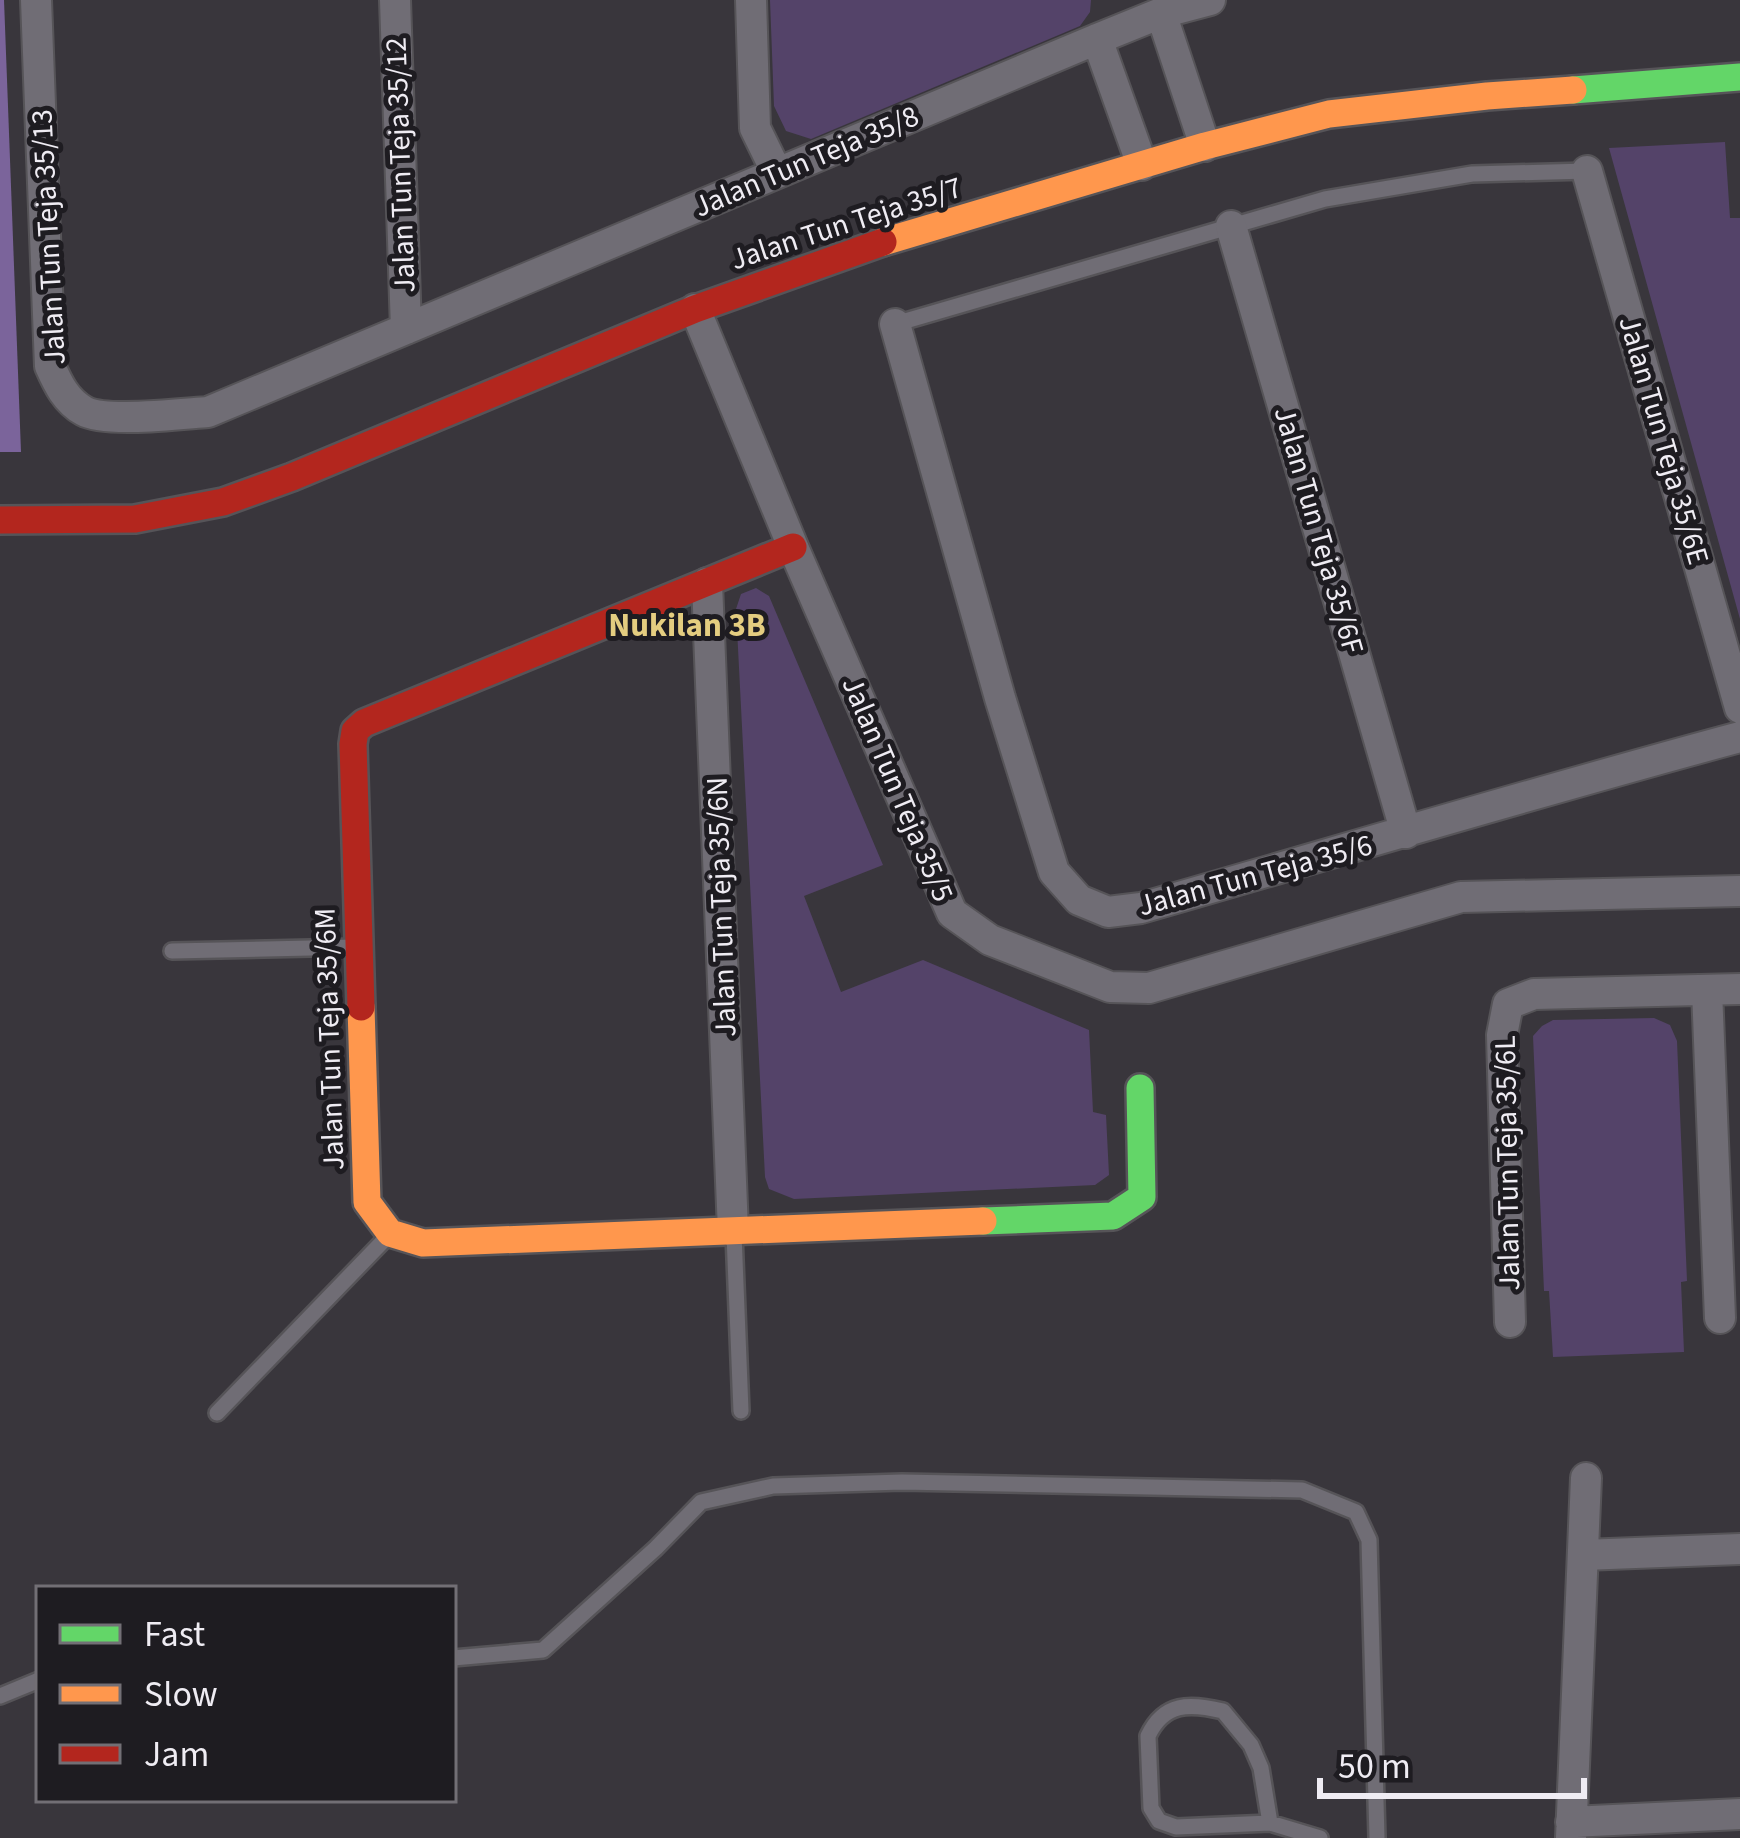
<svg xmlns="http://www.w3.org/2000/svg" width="1740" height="1838" viewBox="0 0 1740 1838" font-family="'Source Sans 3',sans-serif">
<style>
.green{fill:#544369}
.water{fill:#7b649b}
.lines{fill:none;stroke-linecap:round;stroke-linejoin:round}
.lane-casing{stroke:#565458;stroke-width:20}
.street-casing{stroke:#565458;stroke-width:34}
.fast-casing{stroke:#565458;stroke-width:32}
.slow-casing{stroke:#565458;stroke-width:32}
.jam-casing{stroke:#565458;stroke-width:32}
.lane{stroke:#706d75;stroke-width:15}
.street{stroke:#706d75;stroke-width:30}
.fast{stroke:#63d668;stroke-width:27}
.slow{stroke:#ff974d;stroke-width:27}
.jam{stroke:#b3261e;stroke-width:27}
.labels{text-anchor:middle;stroke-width:10;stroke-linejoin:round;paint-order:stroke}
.street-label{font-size:30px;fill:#efecf3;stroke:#1e1c21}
.neighbourhood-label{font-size:33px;font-weight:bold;fill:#e4cd80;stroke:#1e1c21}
</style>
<rect width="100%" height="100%" fill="#39363c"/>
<path class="green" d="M770,0H1091L1090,12L1080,26L811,139L786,131L774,106Z
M1725,142L1730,218H1740V619L1609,148Z
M756,588L769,596L883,865L804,896L841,992L923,960L1089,1030L1093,1112L1106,1115L1109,1175L1095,1185L794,1199L769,1189L765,1177L736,609L741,594Z
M1654,1018L1670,1025L1677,1041L1687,1281L1681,1282L1684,1352L1553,1357L1549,1291H1544L1533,1036L1542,1026L1553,1020Z"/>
<path class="water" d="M0,0H4L21,452H0Z"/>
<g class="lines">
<g class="lane-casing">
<path id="lane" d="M895,324L1325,199L1472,174L1587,171
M172,951L356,947
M734,1234L741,1411
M217,1413L390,1234
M453,1658L543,1650L656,1548L701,1502L773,1486L902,1482L1302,1490L1356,1512L1369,1540L1377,1838
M0,1696L39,1680
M1270,1823L1261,1768L1251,1745L1223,1711C1190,1703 1164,1702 1148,1736L1151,1808L1159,1821L1176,1827L1270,1823L1320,1838"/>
</g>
<g class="street-casing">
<path id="street" d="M36,0L50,366C58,384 66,401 84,411C106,423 180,414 208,412L1097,39L1161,13L1210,0
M395,0L406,329
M751,0L755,128L777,173
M1161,13L1205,146
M1097,39L1142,165
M1587,171L1740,708
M1231,226L1406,833
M695,309L793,547L952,913L990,940L1110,987L1149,988L1461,897L1740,891
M895,324L1000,698L1054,872L1079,900L1108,912L1141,908C1340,851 1539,791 1740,737
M707,583L733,1231
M1707,990L1720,1318
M1510,1322L1502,1035L1508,1004L1534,994L1740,989
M1583,1555L1740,1549
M1571,1822L1740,1814
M1571,1838L1586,1478"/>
</g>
<g class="fast-casing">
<path id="fast" d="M1573,90L1740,77
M983,1221L1113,1216L1142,1197L1140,1088"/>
</g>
<g class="slow-casing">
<path id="slow" d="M883,242L1205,146L1329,114L1487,96L1573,90
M361,1007L367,1202L390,1233L423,1243L983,1221"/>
</g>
<g class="jam-casing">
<path id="jam" d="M0,520L135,519L223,502L292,477L695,309L883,242
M361,1007L353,744L355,731L364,723L793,547"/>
</g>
<use href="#lane" class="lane"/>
<use href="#street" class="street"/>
<use href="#fast" class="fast"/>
<use href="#slow" class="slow"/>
<use href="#jam" class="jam"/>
</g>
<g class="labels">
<g class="street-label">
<text transform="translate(806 161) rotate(-23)" y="10">Jalan Tun Teja 35/8</text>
<text transform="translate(400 165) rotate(-92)" y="10">Jalan Tun Teja 35/12</text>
<text transform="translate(846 223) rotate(-18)" y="10">Jalan Tun Teja 35/7</text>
<text transform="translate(48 237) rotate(-93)" y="10">Jalan Tun Teja 35/13</text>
<text transform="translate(1664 440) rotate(74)" y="10">Jalan Tun Teja 35/6E</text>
<text transform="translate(1319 530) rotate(74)" y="10">Jalan Tun Teja 35/6F</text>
<text transform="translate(898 789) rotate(67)" y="10">Jalan Tun Teja 35/5</text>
<text transform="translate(1255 875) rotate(-15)" y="10">Jalan Tun Teja 35/6</text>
<text transform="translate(721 907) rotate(-92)" y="10">Jalan Tun Teja 35/6N</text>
<text transform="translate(329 1039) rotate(-92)" y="10">Jalan Tun Teja 35/6M</text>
<text transform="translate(1507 1163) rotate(-91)" y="10">Jalan Tun Teja 35/6L</text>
</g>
<g class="neighbourhood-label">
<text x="687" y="636">Nukilan 3B</text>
</g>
</g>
<rect x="36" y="1586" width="420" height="216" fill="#1e1c21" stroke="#726f75" stroke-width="3"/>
<rect x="60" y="1625" width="60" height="18" fill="#63d668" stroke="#726f75" stroke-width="3"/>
<text x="144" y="1646" font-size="36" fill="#efecf3">Fast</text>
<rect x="60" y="1685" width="60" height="18" fill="#ff974d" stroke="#726f75" stroke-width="3"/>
<text x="144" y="1706" font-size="36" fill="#efecf3">Slow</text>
<rect x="60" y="1745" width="60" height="18" fill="#b3261e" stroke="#726f75" stroke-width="3"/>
<text x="144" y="1766" font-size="36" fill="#efecf3">Jam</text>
<path d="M1320 1778v18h264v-18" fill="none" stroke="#efecf3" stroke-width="6"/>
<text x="1338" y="1778" font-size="36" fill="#efecf3" stroke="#1e1c21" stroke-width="9" paint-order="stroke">50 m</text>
</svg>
